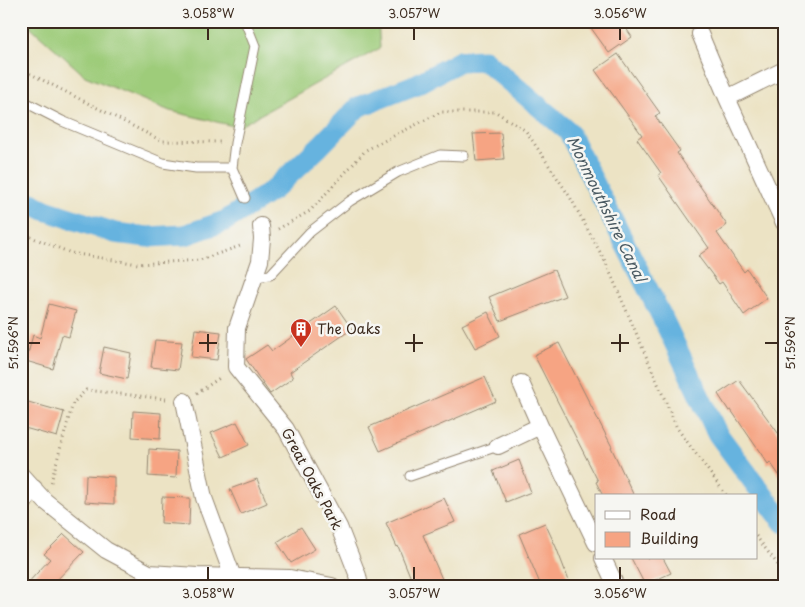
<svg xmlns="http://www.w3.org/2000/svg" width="805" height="607" viewBox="0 0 805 607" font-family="'Playpen Sans',sans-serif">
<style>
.grass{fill:#9ecc7a;stroke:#6c7b4c}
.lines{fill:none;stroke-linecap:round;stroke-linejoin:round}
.canal{stroke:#66b3df;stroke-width:21}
.building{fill:#f6a483}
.lane-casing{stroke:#948671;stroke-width:11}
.street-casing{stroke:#948671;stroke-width:18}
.path{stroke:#948671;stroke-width:3;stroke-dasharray:1 4;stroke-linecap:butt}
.lane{stroke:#fff;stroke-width:9}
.street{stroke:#fff;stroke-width:16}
.ticks{fill:none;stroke:#3b2a1e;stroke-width:2}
.labels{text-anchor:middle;stroke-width:5;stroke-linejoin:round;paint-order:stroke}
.poi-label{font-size:14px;fill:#3b2a1e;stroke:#f6f6f2;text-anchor:start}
.street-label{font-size:14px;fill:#3b2a1e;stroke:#f6f6f2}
.water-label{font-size:15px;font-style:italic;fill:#4a5a62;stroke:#f6f6f2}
.neatline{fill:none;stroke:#3b2a1e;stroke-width:2}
.ticks-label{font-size:12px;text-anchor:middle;fill:#3b2a1e}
</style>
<rect width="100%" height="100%" fill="#f6f6f2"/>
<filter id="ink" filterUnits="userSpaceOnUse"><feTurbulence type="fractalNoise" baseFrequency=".02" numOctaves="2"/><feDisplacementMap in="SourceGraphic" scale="10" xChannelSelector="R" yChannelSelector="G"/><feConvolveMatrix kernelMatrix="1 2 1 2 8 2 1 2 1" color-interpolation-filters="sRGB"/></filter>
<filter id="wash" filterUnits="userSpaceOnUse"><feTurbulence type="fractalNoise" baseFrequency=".0096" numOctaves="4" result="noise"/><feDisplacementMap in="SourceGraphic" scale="20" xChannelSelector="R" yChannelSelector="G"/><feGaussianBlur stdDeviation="1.12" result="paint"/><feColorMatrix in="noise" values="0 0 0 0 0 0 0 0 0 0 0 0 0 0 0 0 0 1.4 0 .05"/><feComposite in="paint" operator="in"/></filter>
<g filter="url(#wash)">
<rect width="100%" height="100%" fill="#ece3c4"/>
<path class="grass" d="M24,21H378L380,48L238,127L170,111L85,76Z"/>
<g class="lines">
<path class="canal" d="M21,198L45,210L115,233L148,237L185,235L225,221L273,190L319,147L358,107L417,84L460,61L484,60L568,131L664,321L717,433L784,523"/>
</g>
<g id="blocks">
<path class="building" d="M586,21H621L632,37L609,53Z
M618,54L660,113L655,116L680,151L677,153L727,225L717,233L744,272L747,269L767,298L744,315L722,282L719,284L698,256L709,248L658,175L661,173L637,139L642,135L595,70Z
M501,133L504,159L476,161L473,134Z
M554,270L565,296L500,321L489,297Z
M49,304L76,311L69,337L62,335L53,369L26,361L33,335L40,338Z
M336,306L352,329L290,372L293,378L270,394L246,359L267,345L272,351Z
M488,312L500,336L475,348L462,325Z
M195,329L221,332L217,360L191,357Z
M155,340L182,342L178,370L151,367Z
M559,343L612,447H611L634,496H603L596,482L598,481L534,355Z
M104,347L131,353L127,379L99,373Z
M485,377L496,401L380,451L369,427Z
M739,380L784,441V482L770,462L768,464L731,410L729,411L718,394Z
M21,400L64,412L57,437L21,427Z
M133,411L161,413L160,439L132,437Z
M237,422L249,445L223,457L211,433Z
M149,449L177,451L176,478L148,476Z
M519,460L531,492L506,502L493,471Z
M86,475L114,477V504L85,502Z
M257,479L267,503L241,514L230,489Z
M162,497L190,498L189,525L161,523Z
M444,498L455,522L423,535L445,586H414L398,546L397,547L386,523Z
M545,523L556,547L571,586H541L519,534Z
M301,527L315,549L291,563L277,542Z
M64,534L84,552L51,586H25L50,559L44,554Z
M631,558H663L671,573L645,585Z"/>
</g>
</g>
<g filter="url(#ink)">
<use href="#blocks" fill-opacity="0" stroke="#948671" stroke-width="1"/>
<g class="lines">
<g class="lane-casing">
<path id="lane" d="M21,100L62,121L163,163L196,168H232
M245,198L232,168L235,143L255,46L245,21
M255,277L270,275L310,232L350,201L398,172L440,155L464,156
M410,476L498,446"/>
</g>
<g class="street-casing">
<path id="street" d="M700,34L727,98L784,223
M727,98L784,70
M261,226L262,239L260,261L237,328L236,367L286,429L339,527L358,576L360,586
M521,383L540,426L596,543
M184,401L204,498L233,577
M498,446L540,426
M21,475L45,501L106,550L149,573L197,576L290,578L332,586
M21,507L34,488
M603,558L616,586"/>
</g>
<path class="path" d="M21,69L162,141L222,142
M278,229L310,211L366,150L441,112H496L526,131L570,197L606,263L677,428L727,496
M21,233L71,253L138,264L200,260L243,245
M197,393L221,377
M51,482L73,403L86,390L166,399
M756,536L784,573"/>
<use href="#lane" class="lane"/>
<use href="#street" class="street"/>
</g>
</g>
<path class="ticks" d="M208,28V40M414,28V40M620,28V40M208,334V352M414,334V352M620,334V352M28,343H40M199,343H217M405,343H423M611,343H629M765,343H778M208,567V580M414,567V580M620,567V580"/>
<defs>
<g id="building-pin" transform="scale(1.125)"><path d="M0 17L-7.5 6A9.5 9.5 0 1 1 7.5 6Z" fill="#c8321e" stroke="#f6f6f2"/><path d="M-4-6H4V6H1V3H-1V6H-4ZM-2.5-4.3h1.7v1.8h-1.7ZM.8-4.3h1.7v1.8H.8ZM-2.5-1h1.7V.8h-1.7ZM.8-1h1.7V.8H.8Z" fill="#fff"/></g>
</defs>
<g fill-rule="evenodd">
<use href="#building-pin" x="301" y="329"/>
</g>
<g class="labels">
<g class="poi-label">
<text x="317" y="334">The Oaks</text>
</g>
<g class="street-label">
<text transform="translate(312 479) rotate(62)" y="5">Great Oaks Park</text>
</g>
<g class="water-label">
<text transform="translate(606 209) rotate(64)" y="5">Monmouthshire Canal</text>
</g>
</g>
<rect width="805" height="607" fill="none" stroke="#f6f6f2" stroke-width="55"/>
<rect x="595" y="494" width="162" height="65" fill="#f6f6f2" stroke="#aba49d"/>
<rect x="605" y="511" width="25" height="8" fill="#ffffff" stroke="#aba49d"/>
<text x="640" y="520" font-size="15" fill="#3b2a1e">Road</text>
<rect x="605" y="532" width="25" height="15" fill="#f6a483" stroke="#aba49d"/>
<text x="640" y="544" font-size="15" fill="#3b2a1e">Building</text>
<rect x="28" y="28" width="750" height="552" class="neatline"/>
<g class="ticks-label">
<text x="208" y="18">3.058°W</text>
<text x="414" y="18">3.057°W</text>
<text x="620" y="18">3.056°W</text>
<text transform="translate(14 343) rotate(-90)" y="4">51.596°N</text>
<text transform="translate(791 343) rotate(-90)" y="4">51.596°N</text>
<text x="208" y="598">3.058°W</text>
<text x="414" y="598">3.057°W</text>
<text x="620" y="598">3.056°W</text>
</g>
</svg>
